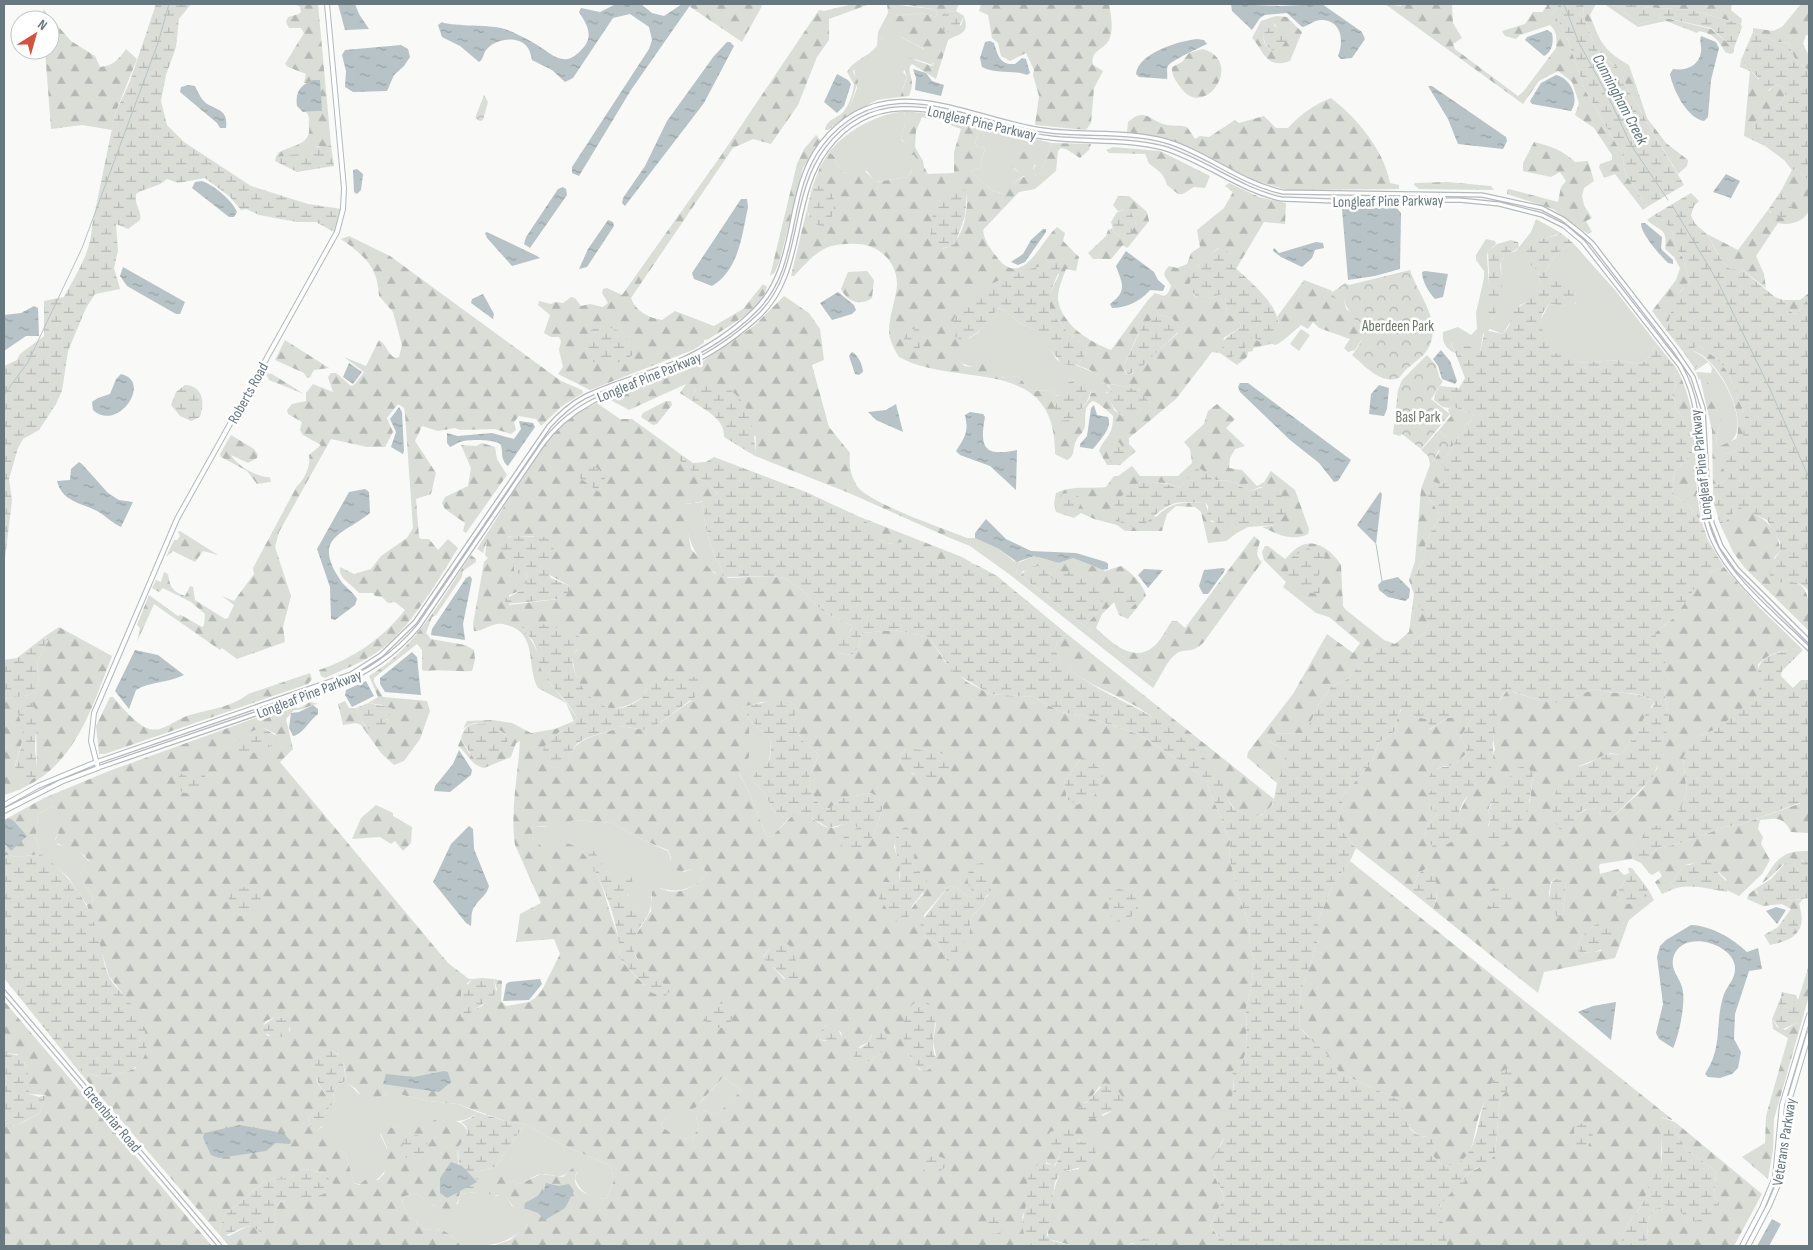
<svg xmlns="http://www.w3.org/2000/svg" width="1813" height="1250" viewBox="0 0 1813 1250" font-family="'Sofia Sans Condensed',sans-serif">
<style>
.green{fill:#daded7}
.forest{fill:url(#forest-firs);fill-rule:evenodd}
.wetland{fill:url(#wetland-marsh)}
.park{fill:url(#park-crowns)}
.water{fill:url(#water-ripples)}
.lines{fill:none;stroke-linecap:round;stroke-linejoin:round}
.stream{stroke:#b7c3c6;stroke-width:1}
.secondary-casing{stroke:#b4babe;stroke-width:5.5}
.primary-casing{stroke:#b3b9bc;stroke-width:6}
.secondary{stroke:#fff;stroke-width:3}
.primary{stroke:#fff;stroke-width:4}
.labels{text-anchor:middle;stroke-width:5;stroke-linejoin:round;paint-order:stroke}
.street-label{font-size:15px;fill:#677880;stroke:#fff}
.park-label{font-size:15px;fill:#6b7866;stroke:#fff}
.water-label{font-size:16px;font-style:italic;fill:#627679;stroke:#fff}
</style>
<defs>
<pattern id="forest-firs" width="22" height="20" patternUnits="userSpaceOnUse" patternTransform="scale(1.25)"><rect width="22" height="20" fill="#daded7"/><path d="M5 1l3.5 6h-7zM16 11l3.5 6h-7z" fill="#b5b9b4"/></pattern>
<pattern id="wetland-marsh" width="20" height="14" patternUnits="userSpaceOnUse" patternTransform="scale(1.25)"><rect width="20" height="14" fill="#daded7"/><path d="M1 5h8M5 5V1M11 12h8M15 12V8" fill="none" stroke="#b5b9b4"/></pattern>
<pattern id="park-crowns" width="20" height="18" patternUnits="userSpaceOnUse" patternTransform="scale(1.25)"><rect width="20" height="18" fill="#daded7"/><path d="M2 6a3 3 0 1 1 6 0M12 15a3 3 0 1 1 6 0" fill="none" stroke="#b5b9b4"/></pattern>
<pattern id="water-ripples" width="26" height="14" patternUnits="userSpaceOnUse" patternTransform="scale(1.25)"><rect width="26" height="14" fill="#b7c3c6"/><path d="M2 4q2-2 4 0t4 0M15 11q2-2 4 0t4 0" fill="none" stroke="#99a3a6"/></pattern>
</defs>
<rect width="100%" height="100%" fill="#f9f9f8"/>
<path class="green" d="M890,4L932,9L937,12L936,17L921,13L897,16L891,13Z
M886,25C891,27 893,32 898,35C910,44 932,47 933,65L915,59L903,72L907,77L900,97L877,100L850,114V107L857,88L854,68C868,62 876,55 881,40C883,34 882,30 886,25Z
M905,111L904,115L909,119L908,123L905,124L901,140L909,145L918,161H923L924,167L912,170L908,177L875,182L867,171L843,173L836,163L835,157L829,152C849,129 875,115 905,111Z
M980,126L1052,143L1041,172L1036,176L1033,170L1036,165L1012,157L1014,169L1025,175L1010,185L1004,194L991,190L971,171L980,168L985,148L977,146L975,142Z
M1536,219L1561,233L1540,240L1538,271L1540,282C1534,291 1530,302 1520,305L1503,334L1490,329L1483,334L1480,352L1451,343L1455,353C1445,348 1442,342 1443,332L1458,327L1471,335L1477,329L1476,313L1484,278V271L1476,260V255L1486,239L1495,241L1496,244L1488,251L1487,255L1491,321C1501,301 1502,283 1501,261L1506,254L1516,251L1531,232Z
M1573,243L1615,290L1657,344L1646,361L1639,364L1618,360L1578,363L1552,352L1541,331L1540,321L1549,304L1570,306L1576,304V293L1548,282L1545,272L1556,254Z
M997,308L1006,311L1021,324L1035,330L1045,340L1057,360C1078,367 1100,369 1111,391L1102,394L1091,393V391L1070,380L1061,395L1055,396L1050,390L1031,391L1018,376L1004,378C990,367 971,370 957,360Z
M1301,329L1310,335L1299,351L1290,344Z
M1692,351C1720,358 1763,442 1718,447C1715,441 1717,435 1719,428C1725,404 1717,394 1700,378L1699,380L1696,372L1711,373L1712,368L1708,362L1695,371L1693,368L1695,369L1697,366Z
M702,502C704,519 707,536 713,552C717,562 723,566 722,577C687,557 694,540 678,508L684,504Z
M950,538H975L999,549L1014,561L1020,562L1016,572L1156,683L1153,688L1013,577L970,546Z
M749,719L770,739C772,761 768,765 753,781L764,792L773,810L788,819L771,837L766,835L749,792L739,773L749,757Z
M53,806L61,811L58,835L55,839L58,845C68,846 84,853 89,862L81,874L84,884L93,897L92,902L87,905L68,877L41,854L36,837L38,814Z
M574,820L612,823L645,841L668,851L671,860L684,872L698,867L703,868L707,874C695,889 678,894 660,888L651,896L652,903L648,915L624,899L629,894L616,874H610C601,867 599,855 591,850L582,852C569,842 557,841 543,849L532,836V829L535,826L545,827Z
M723,1077L741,1090C733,1100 725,1110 713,1114L703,1110L696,1117L699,1127L692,1139C681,1140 667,1133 661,1125L667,1117L701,1102Z
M346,1081L359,1094L370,1100L387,1094H398L429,1101L458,1104L477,1112C467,1123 451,1122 437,1121C433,1121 430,1124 426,1125C411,1128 394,1123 380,1133C381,1138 384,1142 386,1147C394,1168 376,1190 354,1183L346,1155L317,1131L322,1127L325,1113L335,1101L333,1093L339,1084Z
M525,1124L559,1143L611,1166L614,1180L606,1199C591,1198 580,1193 575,1178L577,1172H569C558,1180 553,1174 542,1174C535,1174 526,1182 520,1184L510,1180L495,1196L502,1195L507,1197L511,1205L525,1216L528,1224C507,1246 490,1246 461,1246C450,1233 443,1226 425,1230L408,1215L402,1202L405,1196L416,1193L434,1206L458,1204L460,1194L476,1192L475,1172L495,1167Z"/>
<path class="forest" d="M295,4H318L331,145L327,148L318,146L302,156L276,157L278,153C290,145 311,146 309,127C308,120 311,118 306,112L322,111L307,83H304L306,74L288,67L285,64L304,33L301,28H289L286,22L288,17L299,14L301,12L300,7Z
M691,4H759L762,6L742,42L689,6Z
M853,4H870L829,19V40L817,57L798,105L771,144L753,139L733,148L631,298C636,312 649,318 662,320L675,311L714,326L743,309L763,284L767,287C761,311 728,326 709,339L704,340V343L693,350L590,390L558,374L563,367L559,350L561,341L559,337H551L544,333L550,315L538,305L539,301L551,304L555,302L563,303L571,297L575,298L581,306L590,304L603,307L608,303L602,293L603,289L607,288L622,295L720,157L819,10L824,11Z
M887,4H890L892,13L897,16L921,13L936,17L937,12L932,9L902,4H959L956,11L946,12L961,26L964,16C970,35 960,33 948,40L936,79L912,64L910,66C908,78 916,77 909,96L900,97L907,78L903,64L909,58L932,66L934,64L923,48L897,35L886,25C882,30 883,34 881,40C878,56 868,62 854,69L853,72L858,81L850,107V114L828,130H825C827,118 838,119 844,111C850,103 853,93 854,84L847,72C853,60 867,58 877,46L878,32L888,13Z
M981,4H1109C1111,16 1114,28 1109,40C1104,50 1090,50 1093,65L1103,71L1094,88L1091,123L1086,130L1035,125L1039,96L1033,75L1034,70L1026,53L1010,61L1001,56L998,43L992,38L988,15L979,11Z
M1385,4L1401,6L1402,4H1452L1453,23L1462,38L1453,44L1455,49L1518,96L1523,92L1556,48C1557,39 1557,31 1550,25L1520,35L1516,39L1505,36L1502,31L1525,24L1533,12H1542L1547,6L1545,4H1559L1553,13L1540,21H1558L1565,32L1585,90L1622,154L1625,173L1647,207L1643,210L1615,174L1604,178L1599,167L1600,164L1612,160V155L1594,128L1575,115L1579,103L1572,82L1558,71L1539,81L1523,104Z
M1584,4H1596L1590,15C1600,42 1603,50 1629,65L1647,118L1666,143L1688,160L1687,166L1678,174L1627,88L1621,70L1603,58L1594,44L1583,15Z
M1604,4H1612L1641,24L1662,17L1711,29L1734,48V52L1731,54L1725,52C1719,40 1712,33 1699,31L1697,33L1666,21L1638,27Z
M1637,4H1732L1731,10L1742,19L1741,24L1691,10L1640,7Z
M1801,4H1809V35H1806L1803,44L1809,56V71L1795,59L1788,43L1777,42L1753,32V28L1773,31L1782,27Z
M43,9L71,41L95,56L100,67C113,66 119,59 126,49L137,59L115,114L112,130L82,125L51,129L45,50H50V20H43Z
M1276,16L1287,17L1302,32L1290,61C1265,70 1264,50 1252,38L1261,21ZM1275,24L1279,32L1270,50L1264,42L1263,34Z
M1203,49C1245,61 1205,121 1181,88C1177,83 1171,75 1172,67L1182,62L1189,53Z
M1741,60L1769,91L1773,86L1779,85L1785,90C1786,113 1761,104 1754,127L1768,142L1765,146L1744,136L1750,71L1740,67Z
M1331,98C1357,118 1384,150 1390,183L1399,185V189L1288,190L1256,181L1169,139L1127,132L1128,122C1146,106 1150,122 1167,125C1174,126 1180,125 1187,127L1195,139L1200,136L1209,137L1235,120L1239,123L1264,116L1276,128H1288C1301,114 1313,105 1331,98Z
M905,111L937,115L936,120L922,117L916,131L915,147L923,161H918L914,155H908V145L901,139L905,124L908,122L909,119L904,115Z
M951,119L980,126L975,142L977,146L985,148L980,168L971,171L991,190L1004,194L1006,187L1025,176L1011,166L1012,157L1020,149H1033L1038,154L1033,170L1036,176L1041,172L1052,143L1091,144L1089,150L1080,158L1066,149L1061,148L1058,151L1056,171L1035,189L1019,192L983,230C985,244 991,249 999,260C1024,288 1042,239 1057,227L1065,233L1063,241L1079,257L1076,271L1066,269C1063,277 1057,291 1058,300C1062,325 1090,342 1111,350L1148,300L1155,293L1164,296L1168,293L1171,286C1166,276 1160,276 1169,266L1177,268L1187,264L1191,253L1200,247L1197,230L1224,208L1233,192L1225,186L1229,183L1259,197L1286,203L1285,224L1264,222L1236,269L1227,261L1226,252L1218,248L1197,267L1193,294L1198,299L1210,298L1223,294L1225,296L1227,313L1240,323L1241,327L1225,337L1223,340L1253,337L1258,341L1279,323L1277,317L1304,280L1333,291L1331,292L1344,300L1346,309L1352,313L1355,320L1360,322L1364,336L1355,350L1348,352L1344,348L1350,339L1319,328L1313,322L1308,329L1301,325C1292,333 1284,340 1276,345L1272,344L1253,348V351L1248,352L1247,357L1237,365L1220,353L1212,352L1176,399L1129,438V444L1136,451L1120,465H1107L1099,451C1105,435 1113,438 1113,416C1111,413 1096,401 1093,401C1083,406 1086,417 1085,426C1084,432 1080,434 1077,439C1072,447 1076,456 1067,460L1055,454C1056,353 956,389 899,357C895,351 889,339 889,332C889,317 895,302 897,286C898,263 880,245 858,244C823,242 816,253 794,276H791L807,209L809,217L816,186L812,188L820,167L829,152L835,157L836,163L843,173L855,171L860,166L876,182L908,177L915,166L924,167L928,174L954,173V152L961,129L947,124ZM967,193C968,212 963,249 939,249L930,232L933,225ZM1052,261L1059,275L1050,293V312L1069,333L1087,347L1085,355L1077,365L1090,370L1109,386L1111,384L1140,390L1125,418L1114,410L1107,393H1091L1089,399L1081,410L1054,406L1060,396H1055L1050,390L1031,391L1018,376L1003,378L985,360L973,367L965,366L958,360L978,336L977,333L969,339L994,283L1014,274L1041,267ZM1161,315L1173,319L1178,333L1132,374L1127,375L1123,367L1138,334Z
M816,135L821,141L803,168L780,260L775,272L770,276L797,164L804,149Z
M1534,142C1551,146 1562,150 1575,162L1588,161L1594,181L1584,188L1582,196L1584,205L1592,218L1586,221L1592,232L1588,234L1553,209L1507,194V190L1509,189L1558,202L1561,187L1566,181L1560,172L1551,177L1523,171V163Z
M1113,147L1160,151L1210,176L1205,188L1194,187L1183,194H1178L1167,185C1164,174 1160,172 1151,165C1147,163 1148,158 1145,154L1109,153L1106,150Z
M1797,169L1809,181C1809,189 1812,202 1809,210C1805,222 1789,226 1778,223L1756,256L1764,274L1766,288L1741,269H1730L1722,261L1707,234L1738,250L1768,210L1771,213L1789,203L1781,191L1792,170Z
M1447,182L1491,186L1494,190L1419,189L1414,185L1415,183Z
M1118,196H1129L1147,212L1149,221L1129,246L1127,248L1123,245L1111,259H1093L1088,253L1106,236L1108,230L1113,228L1114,232L1124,239L1130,234L1136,223L1124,210L1118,211L1113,205Z
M1654,215L1668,226L1672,232L1675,246L1683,258L1690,281L1680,292L1666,330L1652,311L1676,280L1680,268L1674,257L1665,249C1668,227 1660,232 1647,220Z
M349,236L390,256L561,381L582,390L583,393L562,406L541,426L536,419L519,416L514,422L516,430L511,434L495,429L460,430L455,428L438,431L422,426L415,441L436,473L431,494L416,499L419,537L421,539H429L438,550L448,539L458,548C442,575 413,622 390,642C372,659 347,668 325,678L321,676L319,670C354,658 382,639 405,610L395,602L388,603L382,597L375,596L373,593H359C352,584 338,579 340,567L354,574L371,569L381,556L407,538L413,528L405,414L404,408L398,404L387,418L393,432L385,447H367L331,439L279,532L275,547L291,596L283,627L285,642L237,659L222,648L220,650L154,604L137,642L140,628L137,625L149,595L178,616L181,615L202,627L204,625L205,614L191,602L163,588L159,592L152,588L156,580L161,582L164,572L168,574C170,587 172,591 185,596L190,586L193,587L195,600L225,619L228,618L234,605L222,596L234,601L254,574L253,568L297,486C305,478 311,466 309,455L321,445L303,435L300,430L302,422L288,414L287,410L292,404L306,401V393L313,384L333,392L328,377L331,373H336L351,386L354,385L364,372L344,357L366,366L379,340C387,345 387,354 395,358L399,357L402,345L393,312L379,296C378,266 363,255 341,239Z
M867,271L874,280L872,298C861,306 848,303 841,289L848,272Z
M1809,293V299L1803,304L1798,313L1793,314L1783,300H1800Z
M784,296L809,313L820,329L824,360L812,365L829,427L850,453C849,466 850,474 857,486C868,503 945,529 967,538H950L849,493L755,456L756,437L696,389L692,401L680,393L686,384L629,410L607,398L703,361L754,326Z
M285,340L329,368L314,370L310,377L307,378L304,373L275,360Z
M1698,346L1715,357L1728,372L1745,415L1743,448L1725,454L1729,478L1713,488L1712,430L1700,378H1704C1713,388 1722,402 1722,416C1721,427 1713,437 1718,447L1736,439C1746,414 1719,358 1693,351L1697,366L1695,369L1684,353Z
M1677,369C1686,387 1692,407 1694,428C1697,460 1694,492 1702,523L1690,507L1672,494L1674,473L1694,450L1683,418L1675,408L1676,403L1672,394L1676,388L1674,378Z
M266,373L272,374L304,394L269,380Z
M666,401H671L672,405L657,424L653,425L641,417L643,413Z
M597,403L620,419H632L679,453L678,458L718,493L705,501L684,504L679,509L687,526L691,549L714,573L729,578L772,576L784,578L801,589L823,612L853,626L838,653L852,655L859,646L862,633L894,630L929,637L945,662L967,682L990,694L1033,697L1061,712L1083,716L1126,730L1140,735L1201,775L1206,781L1230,841L1229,855L1239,897L1250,927L1249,940L1254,961L1251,989L1246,1009L1247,1049L1242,1063L1234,1077L1232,1103L1224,1137L1213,1159L1214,1175L1224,1197L1210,1226L1220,1239L1213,1246H1160V1244L1132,1243L1128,1246H1074L1049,1239C1045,1228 1054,1182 1061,1172L1079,1169L1082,1142L1076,1138L1074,1130L1055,1147L1061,1153L1054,1166L1046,1162L1022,1217L1030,1245L1041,1246H492L510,1240L528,1224C522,1212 513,1210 507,1197L489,1194L490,1181L496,1177H503L520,1184L541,1174L563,1177L575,1166L579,1167C578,1170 575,1175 575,1178C574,1193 595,1198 606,1199L614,1180L611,1166L559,1143L525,1124L505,1121L458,1104L429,1101L398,1094H387L370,1100L363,1098L356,1089L346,1082L344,1064L338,1053L329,1050L318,1056C313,1079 315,1080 328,1098V1103L318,1107L308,1118L310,1126L328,1138L346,1155L354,1183L359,1185L365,1180H378L384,1174L387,1148L380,1132C397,1122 418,1129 435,1120C449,1124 461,1115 468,1133C466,1138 459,1144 458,1149C455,1165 474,1222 435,1206C429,1204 422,1197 416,1193L405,1196L402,1202L408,1215L425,1230C443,1226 450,1233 461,1246H229L77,1069C102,1080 112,1077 136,1068L134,1009L109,976L87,905L92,902L93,897L84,884L81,874L89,861L84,855L54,842L58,835L60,811L53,806L38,814L36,837L41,854L17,857L9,855L4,856V820L44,798L109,771L286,707L299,708L310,702L319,704C310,704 303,711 294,710L286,719L293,749L280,762L448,963L469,979H473L467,983L471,1011L482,1006L497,990L494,979L502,981L501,1001L506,1006L529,1002L535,998L542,990L560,954L554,939L516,942L520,914L541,903L515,845C510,810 518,776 520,741L516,743L511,757L484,768C470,765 468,753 458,746L461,739L469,753L488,757L508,743L505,734C494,726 475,717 463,729L467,721L493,720L512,723L531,733L555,729L574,721L566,703L538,688C525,665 540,632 503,624C492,622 482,632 474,631L473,624L484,562L488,558L485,555L487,540L483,553L477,549L544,444L567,418ZM513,536H534L546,573L570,586L559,599L509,605V595L522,590L527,583L526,572L514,569V563L506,555L508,537ZM535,621L577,650L573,654C571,672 585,701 603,707C615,712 634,704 644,696L646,689L660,682L674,679L691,701L655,726L638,729L621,726C608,734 589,734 577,745C568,753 573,758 557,768L546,765L558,733L568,728L577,718C569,704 558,694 548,681C539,671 541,662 537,652C534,643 529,637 523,629ZM789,701L795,706V728L802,740L819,755C807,780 803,788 824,809L830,808L843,798L871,793L883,807L873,836L853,851V832L857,828L853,822C845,822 837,829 829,828C819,826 810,814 800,811L796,812L771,837L766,835L749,792L739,774L749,757V719L743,708L761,702ZM264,728L276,734L266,747L248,754ZM905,749L943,754L929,778L913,774L901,763L900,757ZM1082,757L1067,799L1064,782ZM574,820L612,823L645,841L668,850C671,855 671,861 673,866C679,877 694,866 703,868L707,874C698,885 683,894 668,891C664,890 661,888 656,888L652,892L651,911L632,941L633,950L640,964L655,977L644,985L619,958C622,940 614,927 609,909C601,880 584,826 543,848L532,836V829L535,826L554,827ZM898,833L914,853L912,864L923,876V894C914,904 908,914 899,923L890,909L881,882L895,883L899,880L900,865L894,847ZM988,876L990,881L988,896L984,898L985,903L971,917L969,936L947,961L937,943L924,935V915L948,887L955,886L968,897L975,896L971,890ZM770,948L799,967L798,973L784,979L763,957ZM275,1017L283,1018L289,1023L290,1031L268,1036L261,1029L266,1021ZM936,1023L933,1042L936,1055L920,1070L909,1057L903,1029ZM826,1025L841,1032L842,1037C832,1040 823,1045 816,1036ZM872,1034L883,1051L865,1064L859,1047L868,1042ZM723,1077L741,1090C733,1100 724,1110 713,1114L703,1110L699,1111L696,1117L699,1127L692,1139C681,1140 668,1133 661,1125L667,1117L695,1108ZM1100,1086L1112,1111L1103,1116L1084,1103L1088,1101ZM304,1169L324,1173L285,1201L279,1202L274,1211L276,1224L271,1230L258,1231L252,1226L246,1227L229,1236L219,1232L224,1216L267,1179L291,1178L299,1171Z
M1217,404L1235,419L1226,428L1245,446L1235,449L1230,458L1229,468L1242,470L1257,486L1264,482L1271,471L1295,490L1309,529L1308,534C1292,542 1277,534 1262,527L1275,525V491L1260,487L1250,491L1230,481L1216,480L1198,468L1179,488C1158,477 1135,483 1119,500L1156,517C1173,500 1182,504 1205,502L1211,522H1231L1237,533L1226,541L1208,543L1201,512L1195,507L1176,506L1167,514L1162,531H1125L1117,525L1094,519L1081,513L1074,518L1056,512L1054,504L1056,493C1071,485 1089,489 1106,487L1114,476H1118L1132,466L1140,476H1178L1192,463L1190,449L1184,442L1204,424L1208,411Z
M1451,406L1474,415L1473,419L1463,427L1447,456V481L1424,490L1439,513V518L1425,542V557L1412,581L1429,623L1424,634L1415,639L1410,648L1395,654L1390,650L1378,647L1346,680L1332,686L1319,704L1306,733L1267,734V741L1285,749V761L1277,783L1247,757L1248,752L1293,694L1327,634L1353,653L1360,643L1329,617L1316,613L1283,587L1286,582L1264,560L1262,552L1265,546H1268L1285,559C1289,556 1292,551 1297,548C1313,536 1332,550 1341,565L1343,606L1346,610L1384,640L1395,644L1409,632L1414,594L1409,580L1415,561L1421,489L1430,465L1428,455L1434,461L1447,437L1441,434L1439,430L1451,416L1448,410Z
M231,435L254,449L258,455L257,458L248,463L231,455C235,464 259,479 270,477L271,482L257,484L247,471L221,457L220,454Z
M482,443L495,447L497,459L507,475L466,533L463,531L465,523L445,509L442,503L445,497L468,486L471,468L461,445L476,446Z
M1739,507C1760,515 1779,526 1780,551L1774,558L1785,582C1813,579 1809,608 1809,631L1744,567L1733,552L1720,524L1726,521Z
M860,517L962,557L974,564C962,561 951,565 939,562C928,559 922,550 912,546C903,542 893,546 885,542C877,538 871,524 860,517Z
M180,531L218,555L203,551L195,562L173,551L166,557L174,540H177L180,536L178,532Z
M1254,536L1260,541C1258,550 1254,555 1262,562L1203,643C1191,654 1187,648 1177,653C1168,659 1162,674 1156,683L1084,626C1098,614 1106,601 1102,583L1053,580L1043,569L1023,571L1020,575L1016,572L1020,562L1034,556L1059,563L1073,558L1105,571L1121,566C1130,571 1144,585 1146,596L1128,619L1119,615L1114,602L1102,614L1096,628C1110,641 1133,664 1153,647C1161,641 1166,629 1172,621H1177L1185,628Z
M471,555L476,559V562L463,571L462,577L436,615L432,617L426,633L431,639L465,645L474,650L475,660L472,671C455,672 441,669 425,671L422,670V650L417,644L374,678V682L383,697L427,701L430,711L420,739L404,761L394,765L381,753L361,725L356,723L343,725L338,704L345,701L349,708H356L365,726L388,720V715L382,705L368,703L378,697L369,676C416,648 441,599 471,555Z
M1724,567L1758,606L1803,650C1789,649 1767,652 1758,665L1762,702L1717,729L1699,736L1683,758L1687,793L1681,809L1637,849L1632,859L1600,864L1599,866L1600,874L1618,869L1624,875L1629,873L1628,868H1632L1616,895L1646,893L1648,889L1654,900L1629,920L1615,958L1544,972L1538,993L1433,909C1441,893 1435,882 1427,868L1418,874L1412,892L1356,848L1338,826L1344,795L1373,760L1378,743L1395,731L1398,715L1402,709L1409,715L1430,720L1429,730L1447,718H1472L1460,738L1466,746L1465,755L1452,766C1441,765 1436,769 1429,776L1432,790L1428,795L1426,808L1435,811L1437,815L1427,826L1425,836L1438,847C1458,839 1464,834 1459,813L1470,791L1487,775L1495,749L1493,739L1496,727V706L1508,689C1526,698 1548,703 1568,702L1575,696L1595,689C1615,696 1637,689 1654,702L1639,730L1622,753L1619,755L1611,753L1579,766L1571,830C1574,815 1582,807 1598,809L1600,814L1612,818L1642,790L1657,769L1669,717L1664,691L1663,653L1656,643V632C1661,628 1667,624 1672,619C1688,603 1698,571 1724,567ZM1533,775L1530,801L1522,819L1488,826L1491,816L1488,812L1490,804ZM1557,878L1566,884L1563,912L1551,903L1549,893L1551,882ZM1594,925L1601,951L1585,953L1576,950L1580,938Z
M59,627L112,656C89,715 72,776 4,795V699L30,695L39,684L37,662L48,641L44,637ZM36,712L37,776L15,766L24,735L22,721Z
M1067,634L1274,799C1273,805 1267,813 1260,815C1233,824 1227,795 1219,777C1216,770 1211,764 1205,759C1184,741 1162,723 1139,708C1110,690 1073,682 1055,651L1057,642Z
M310,673L312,679L308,684L105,754H99L96,726L110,697H113C121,706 136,724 147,728C151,730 158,730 162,728C172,725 179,718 190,715C209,709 231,708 248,694Z
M1804,802L1809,803V833L1791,832C1783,815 1776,819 1760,820L1758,829L1763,837L1761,844L1770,860L1762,874L1739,896L1727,890L1726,879L1716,870L1697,862L1685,865L1671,883L1676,888L1662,894L1655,882L1662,876L1659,871L1652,875L1649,873L1648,862L1651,854L1658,848L1678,844L1725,827L1742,824Z
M376,805L393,813V816L412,827L411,843L403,851L395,841L391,844L380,837L352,839L361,818Z
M1809,851V862C1804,861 1798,859 1793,860C1781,862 1774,877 1762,883C1776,861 1780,850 1809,851Z
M1350,861L1673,1120L1661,1117V1165L1643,1203L1628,1224L1619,1246H1447C1445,1237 1438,1216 1440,1207C1442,1198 1464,1177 1471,1171L1477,1169L1495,1155L1500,1098L1513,1083L1494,1078C1488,1091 1483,1105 1478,1119C1472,1140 1474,1169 1442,1165L1431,1154L1427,1137C1407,1134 1404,1116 1399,1100L1340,1073L1299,1026L1301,992L1318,940V921L1333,884Z
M1755,889L1757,893L1786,901L1803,899L1799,904C1808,931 1794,940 1770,945L1764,935L1778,927L1791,909L1782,904L1763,906L1747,899L1749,894Z
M1809,965V996L1774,1119L1773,1150L1768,1179L1742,1157L1765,1143L1766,1116L1788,1038L1773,1029L1772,1019L1777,1027L1785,1030L1796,1023L1786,996L1781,997L1782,992L1796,995L1798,1000Z
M4,1001L212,1246H4V1119L11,1126C20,1125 31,1118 40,1113L46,1095L29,1094L25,1063L17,1054L4,1053Z
M1675,1122L1762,1194L1734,1246H1644C1655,1229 1635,1222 1663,1205L1678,1208L1688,1220L1719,1203L1714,1195L1716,1174L1713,1169L1686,1149L1674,1129Z"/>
<path class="wetland" d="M156,4H191L179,19L176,47L166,75L161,101L167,125L184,142L251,186L308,204L342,209L336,233L316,222H297L259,215L246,209L241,210L230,197L205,178L178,183L167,179C158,188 146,187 136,194C134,205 142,211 140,220L128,229L116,224L118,251L114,268L120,289L95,294L86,308L68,351L62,391L56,404L39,430L23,439L18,448L9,479L12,500L4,567V366L17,360L20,354L44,336V301L64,297C76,274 91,253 92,226L115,114L130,81Z
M1559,4H1584L1583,15L1594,44L1603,58L1621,70L1627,88L1684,185L1647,207L1625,173L1622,154L1585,90L1565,32L1558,21H1539L1553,13Z
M1612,4H1637L1641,7L1691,10L1741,24L1742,27L1734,48L1711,28L1662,17L1641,24Z
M956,11L964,16C958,28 954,40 939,26L940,17L946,12Z
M1273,24L1285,36L1286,41L1277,53C1268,49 1264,44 1263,34Z
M1753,32L1777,42L1788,43L1795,59L1809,71V181L1797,169L1792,170L1784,160L1765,146L1768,142L1759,136L1754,126C1761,104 1786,113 1785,90L1779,85L1773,86L1764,94L1758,87L1759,79L1741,60Z
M331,145L334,166L297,172L275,161L276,157L298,154L302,156C312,149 314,145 327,147Z
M956,185H960L967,193L965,216L955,244L939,250L932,244L930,237L933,212L943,197Z
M816,186H821L833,193C835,205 835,220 823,227L812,223L807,209L812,188Z
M1781,191L1793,208L1790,214L1785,218L1778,217L1768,210Z
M1691,193L1699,201L1694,206L1691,215C1696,229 1702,227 1708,236C1715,248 1719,259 1730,269H1741L1775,297L1783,300L1793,314L1798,313L1803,304L1809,299V592C1801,579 1789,583 1776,582L1770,576L1769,568L1780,551V542L1767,520L1739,507L1726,521L1720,524L1713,500V488L1729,478L1722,468L1721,460L1725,454L1742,448L1745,415L1728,372L1715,357L1698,346L1684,353L1666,330L1675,298L1690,281L1683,258L1675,246L1672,232L1668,226L1654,215Z
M1124,210L1130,211L1136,223L1130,235L1124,239L1114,232L1111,222L1117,212Z
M1561,233L1573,243L1556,254L1545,272L1550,282L1562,279L1572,283C1575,291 1579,299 1574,307L1549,304C1532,325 1546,331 1552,352L1558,354L1565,351L1571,354L1578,363L1618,360L1639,364L1646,361L1657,344L1677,369L1674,378L1676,388L1672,394L1676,403L1675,408L1683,418L1694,446V450L1674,473L1672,494L1690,507L1702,523L1708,540L1724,567C1700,571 1691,597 1677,614C1671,621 1663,626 1656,632V643L1663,653L1665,662L1664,691L1669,717L1663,754L1652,778L1612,818L1602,816L1597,809C1572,806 1579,823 1566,835C1543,818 1552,788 1571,771C1577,766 1583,766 1589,763C1600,757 1606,752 1618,755L1622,753L1639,730L1647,710L1653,707L1654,702C1637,688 1615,696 1595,689L1576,696L1568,702C1552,705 1523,696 1508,689C1493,706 1499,709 1496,728C1496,732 1493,735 1493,739C1492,748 1495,756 1492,766C1485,784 1464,791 1459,813C1460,817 1462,820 1462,824C1462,839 1445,848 1433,847L1425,836L1427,826L1437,815L1435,811L1425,808C1424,800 1427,795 1432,790C1431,787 1429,785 1429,782C1426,770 1444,766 1452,766L1465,755L1466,746L1460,738L1472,718H1447L1428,730L1429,720L1409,715L1401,709L1398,715L1395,731L1378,743L1373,760L1344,795L1338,826L1356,848L1350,861L1333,884L1318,921V940L1301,992L1299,1026L1306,1035L1327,1054L1340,1073L1399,1100C1406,1111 1403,1124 1415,1133C1421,1137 1428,1136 1434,1141L1431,1154L1442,1165C1491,1171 1469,1083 1508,1068L1518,1078L1500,1098L1495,1155L1488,1163L1471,1171L1464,1177L1465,1182L1460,1183L1440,1205V1215L1446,1232L1447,1246H1213L1220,1238L1210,1226L1224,1197C1221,1187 1212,1175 1212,1164C1212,1156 1220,1148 1223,1140C1226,1132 1224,1124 1227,1116C1231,1102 1237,1086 1232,1071L1238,1069L1242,1063L1247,1049L1246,1009L1251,989L1254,961L1249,940L1250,927L1239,897L1229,855L1230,841L1206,781L1201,775L1140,735L1126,730L1083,716L1061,712L1033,697L990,694L952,671L929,637L894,630L862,633L859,646L852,655L838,653L832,643L843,633L850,632L853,626L823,612L801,589L784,578L772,576L722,577C723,566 717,562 713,552C707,536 704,519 702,502L718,493L677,458L679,453L693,463L706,462L714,457L806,492L864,519L883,541L891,544L902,542L914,546L938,562H966L977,565L997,576L1067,634L1057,642L1055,651C1077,689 1143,704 1177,734C1188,744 1205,757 1214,768C1232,791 1221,820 1262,815L1273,804L1277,783L1285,761V749L1267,741L1266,734L1305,733L1319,704L1332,686L1346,680L1378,647H1386L1395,653L1410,648L1415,639L1424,634L1429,623L1419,606L1412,581L1425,557V542L1439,518V513L1424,490L1425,484L1429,480L1440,484L1447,481L1444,468L1447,456L1463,427L1473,419L1474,415L1451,406L1449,408L1443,407L1434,400L1435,394L1440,386L1459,388L1465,378L1451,342L1456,340L1480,352L1485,330L1503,334L1509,326L1514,310L1525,303L1540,282L1538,271L1526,261C1524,252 1524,244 1530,236L1540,240C1547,237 1557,236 1561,233Z
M1511,240L1518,242L1519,247C1514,253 1505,252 1501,261C1499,266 1502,275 1502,281C1503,293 1498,314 1489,322L1485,320L1489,274L1488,251L1497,244Z
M1221,247L1229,253L1228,261C1247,280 1295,313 1273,343L1263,344L1253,337L1242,352L1229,358L1222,352C1222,336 1230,336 1241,327L1240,323L1227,313L1225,296L1223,294L1206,299H1198L1189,288C1191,268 1206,257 1221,247Z
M1052,261H1059L1062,264L1050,293V312L1069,333L1087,347L1085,355L1076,366L1062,364L1035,330L1021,324L1006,311L998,308C987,321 979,337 961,340L954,336L951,330C954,303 988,283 1012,275C1026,269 1039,268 1052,261Z
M1161,315L1173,319L1178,324V332L1138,370L1128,375L1123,367L1142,327L1147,322Z
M601,326C620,328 628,336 634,354C609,373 571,367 589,331Z
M917,328L924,335L926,341C920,349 914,353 904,348C903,338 905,330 917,328Z
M1076,377C1106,382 1083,409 1071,420L1058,421C1048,408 1063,383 1076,377Z
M701,384C744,380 756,421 755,456L724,437C725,419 705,410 692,401L696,389Z
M1111,384L1140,390L1148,401C1144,413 1137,418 1124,418C1115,410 1111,405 1107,393L1111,391L1109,386Z
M185,385C203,386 205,402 200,417L191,421L180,416L171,405L176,392Z
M1119,442L1126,452L1125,459L1112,465L1106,450L1111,444Z
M583,462L597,468L606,476L599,492L577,476L575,467Z
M1198,467L1216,480L1230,481L1250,491C1253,491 1258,488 1261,488C1275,487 1286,497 1288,510L1282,519L1274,525L1248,527L1237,533L1231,522L1219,523L1207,519L1208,506L1205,502C1193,504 1181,500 1170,505C1147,516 1141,542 1113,516C1110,502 1131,486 1144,483C1153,481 1171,484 1179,488Z
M1068,493L1078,496L1082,502L1078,509C1067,512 1064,513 1058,503L1062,494Z
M513,536L547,537L556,543L546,570L551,578L570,586V591L559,599L505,604V599L522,590L527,583L526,572L517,574L514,571V563L501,550C502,542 505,538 513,536Z
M1308,548L1325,555L1318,578L1323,589L1318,594C1291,590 1281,585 1292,557Z
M1038,566L1044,569L1053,580L1061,573L1073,571L1100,580C1111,597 1097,615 1084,626L1020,575L1030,567Z
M1119,585L1128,588L1136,598L1135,604L1130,609C1122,607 1116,600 1114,592Z
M535,621C550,629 567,626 579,637L580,643C578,648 574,652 573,657C571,665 575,672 578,679C591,708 618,719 644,696L646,689L651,684L685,676L697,678L701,688L699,694L655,726L645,730L621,726C608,734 587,734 576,745C571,751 569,760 563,766L557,768L546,765C533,738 566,735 577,718C570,703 558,694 548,681C537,669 540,654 533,641C529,635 523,632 522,625Z
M44,637L48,641L37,662L39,684L30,695L4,699V660L17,658Z
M1791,649L1803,650L1782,671L1781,676L1793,688L1801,680H1809V803H1799L1742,824L1725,827L1678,844L1658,848L1651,854L1649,873L1641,863L1632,859L1646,829L1665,823L1681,809L1687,793L1683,758L1689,744L1699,736L1717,729L1751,701H1761L1759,692L1760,683C1757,678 1757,677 1758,672C1760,654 1776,655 1791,649Z
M22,699C44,702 35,731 35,747C35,757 38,766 37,776L30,781L19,777L15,770C16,758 23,747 23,734C23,721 12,710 22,699Z
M772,701H789L795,706V728L802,740L819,755C807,779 803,788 824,809L830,808L843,798L871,793L878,796L882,801L883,807L873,836L867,845L853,851L847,850L842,846L840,840L857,828L853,822L829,828L800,811L788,819L773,810L764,792L753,781L754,774C771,762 772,760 770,739L749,719L743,708L745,706Z
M368,703L392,708L385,726L378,732C365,731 361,718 356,708Z
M486,724C496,727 507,732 508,743C503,754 491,755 481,763L476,762L461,739C465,724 470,723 486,724Z
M264,728L279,738C271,749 252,754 238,756L234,753C235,737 250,730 264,728Z
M909,748L943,754L951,760C950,788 912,780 901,763L900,757L905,749Z
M1082,757L1092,762L1104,772L1094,797L1077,805L1067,799L1064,782Z
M1525,766L1530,770L1533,775L1528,811L1510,839L1503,846H1489L1486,837L1491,816L1488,812L1494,797L1517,768Z
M196,769L205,774L207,787L199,794L183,793L178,788L176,780L183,772Z
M904,827L908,828C917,837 917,852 912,864L927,880V887L912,906L907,920L901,925C896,921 877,897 875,892L881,882L895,883L899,880C905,861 884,844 904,827Z
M591,849C600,855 601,867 610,874L623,873L632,878L633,887L625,899L648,915C617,957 641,963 671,990L665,997L652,993L619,958C623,932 600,871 582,852Z
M41,854C70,875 89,902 98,936C102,950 103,964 109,977C115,988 126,996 133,1007C147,1026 157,1060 128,1071C109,1078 96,1078 77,1069L4,978V856L9,855L17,857Z
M1703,858L1716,864L1718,873L1729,884L1727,892C1709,889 1694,884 1676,888L1671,883L1685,865H1690Z
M1790,858L1809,862V898L1786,901L1763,899L1755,889L1771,879Z
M983,863C989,870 991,882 991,892L984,898L985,903L971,917L969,936L951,960L947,961L937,943L924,935L920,923L948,887L955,886L968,897L975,896C967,885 963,874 975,864Z
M1427,868L1434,873C1438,886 1438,897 1433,909L1412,892L1418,874Z
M1632,868L1648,889C1643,901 1634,906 1622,903L1616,895Z
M1559,877L1566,884L1563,912L1559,918L1550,910C1550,901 1549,891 1552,882Z
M1487 899a13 13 0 1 1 26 0a13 13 0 1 1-26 0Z
M243,887C252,889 263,894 261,905C255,913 246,917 236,916L228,897L230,892Z
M1118,889C1128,890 1136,894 1138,904L1133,915L1122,923L1112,919C1107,909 1106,894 1118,889Z
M1792,914L1796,916L1798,926L1789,938L1774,941L1780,926Z
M1606,922C1627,938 1595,961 1576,950L1580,938L1594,925Z
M781,941L789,945L799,967L798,978L789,982L763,958L770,948Z
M481,978L494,979L496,992C490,1003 474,1006 469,1016L461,1017V991L473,979Z
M1786,996L1802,1008L1796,1023L1781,1030L1772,1019L1781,997Z
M917,1001H926C940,1011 934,1026 933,1041C932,1049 936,1057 936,1065L926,1071C906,1066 898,1030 906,1012C908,1008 913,1004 917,1001Z
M717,1003L724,1004L733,1014L729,1028H719L707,1022L704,1017L707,1009Z
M275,1017L283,1018L290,1023L288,1035L277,1038L262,1032L261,1027Z
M826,1025L837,1028L842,1037L833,1042L818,1039L816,1036Z
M874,1029L884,1030L887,1035L883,1051L865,1064L855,1065C851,1052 856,1051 865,1045C870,1041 872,1034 874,1029Z
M323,1050H330L342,1056L346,1081L339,1084L333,1093L335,1101L325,1113L326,1122L317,1131L310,1126L308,1118L318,1107L328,1102V1098C317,1083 307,1067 323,1050Z
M4,1053L22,1056L28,1073L29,1094L39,1097L46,1095L40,1113L17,1125L10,1126L4,1119Z
M1105,1083C1118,1086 1128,1099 1121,1112C1118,1112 1116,1111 1113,1111C1099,1112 1095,1126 1077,1113L1078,1108L1088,1101Z
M477,1112L505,1121L525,1124L495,1167L475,1172L478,1179L476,1192L460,1194L458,1147L468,1133L466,1126L461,1122L471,1118Z
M1660,1117L1675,1122L1674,1129L1686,1149L1713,1169L1716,1174L1714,1195L1719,1203L1718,1209L1708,1219L1692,1221L1688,1220L1677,1208L1663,1205C1635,1222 1655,1229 1644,1246H1619L1628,1224L1643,1203L1649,1185L1661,1165L1662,1153Z
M1584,1122L1589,1124L1593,1135L1586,1151H1578L1575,1146L1574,1128Z
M1069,1126L1074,1130L1078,1140L1082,1142L1092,1136L1098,1142C1094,1169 1083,1166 1061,1172L1055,1182L1047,1236L1053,1241L1074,1246L1030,1245C1019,1231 1023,1219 1026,1204C1030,1184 1021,1177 1041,1162L1055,1166L1061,1153L1050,1143L1048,1138L1050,1132Z
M402 1148a13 13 0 1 1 26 0a13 13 0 1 1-26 0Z
M936,1155L945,1159V1167L938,1174L925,1172L923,1164L927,1158Z
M304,1169L324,1173L335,1186C322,1201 297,1197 279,1202L274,1211L276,1224L271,1230L263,1233C259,1232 256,1229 253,1227C244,1223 232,1236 222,1235L219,1232L224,1216L267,1179L291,1178L299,1171Z
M986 1225a9 9 0 1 1 18 0a9 9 0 1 1-18 0Z
M1158,1236L1160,1246H1128L1145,1238Z"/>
<path class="park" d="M484,95L488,102L483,120L480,121L475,118Z
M1410,270C1419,297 1446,325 1425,353C1417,362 1406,367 1400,377C1383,387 1364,365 1352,355C1361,343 1366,337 1360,322L1355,320C1352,312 1346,309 1344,300L1332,298L1330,294L1345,283L1349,285Z
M1427,355L1436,365L1440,379L1443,381L1431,399L1450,414L1421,449L1402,434L1400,436L1393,434L1398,390L1402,380Z
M1439,430L1441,434L1451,439V445L1446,449L1438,451L1434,461L1421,450Z"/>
<path class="water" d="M338,4H355L359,14L369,29L345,30Z
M616,4H641L652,13L664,16L682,4H691L631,90L579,176L572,173V167L649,49L652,40L649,27L630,14L613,18L573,78L565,82L552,70L532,60C531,56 530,51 528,48C520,35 496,38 487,49C483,53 484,59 479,62L460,46L442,37L438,25L442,22C447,26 488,25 501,28C513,31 523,37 532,42C553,53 563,72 584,47C594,35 586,23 579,12L581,8L600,12Z
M1231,4L1280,6L1322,4L1362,32L1365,39L1352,58L1341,59L1338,56C1344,41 1342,20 1321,20C1313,20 1309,26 1302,27L1287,13L1265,15L1260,18L1252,30L1232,11Z
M1547,30L1552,33C1554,42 1552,52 1544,56L1525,40L1527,37Z
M1701,36L1716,42L1719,48L1711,80L1708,117L1704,121C1687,118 1673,90 1670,74L1673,69C1686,71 1699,66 1701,52C1702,46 1699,41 1701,36Z
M1197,39L1204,40L1207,44C1201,47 1170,61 1168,66C1166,70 1168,75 1167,79L1139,77L1136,74C1138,53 1179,41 1197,39Z
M990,41L994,43C998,56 1000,65 1015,64L1022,58L1026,59L1030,73L1027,75C1012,69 997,75 982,67L980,58L985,42Z
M727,42H730L734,46L704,103L625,206L622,203L623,198L645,166L667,121L714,56Z
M401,45L408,49L410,57L404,66L394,75L387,91L353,92L345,87L346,71L342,55L345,50Z
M913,69L926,73L932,81L944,85L941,96L915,90L916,78Z
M837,74L848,80L851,84L844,106L837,113L824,102Z
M1556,75C1571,78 1580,99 1571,111L1532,104L1530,101L1541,83Z
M313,80H320L322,111L303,112L297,106C295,91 301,85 313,80Z
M188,85L195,86C198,92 202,102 209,105C221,111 228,112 226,128H220L217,123L180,92L181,87Z
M1428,86H1432L1506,137L1507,141L1503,149L1458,144L1448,119Z
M357,169L363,174L361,190L357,194L354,192L353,170Z
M1726,174L1740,181L1731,198L1713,192Z
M202,181C214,185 233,201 237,212L234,217H229L192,188L195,182Z
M563,187L566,189L567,195L530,248L524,244L526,237L558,189Z
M741,199H747L748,207C742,235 739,270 712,286L694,279L692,273Z
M1396,207L1401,213L1400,269L1375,276L1348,280L1342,209Z
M608,220L613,222L614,226L587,267L579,269L588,249Z
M1641,223H1645L1662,237L1661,249L1673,260V264L1668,263C1661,256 1640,233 1641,223Z
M1043,229H1046V232L1025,262L1018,265L1011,262L1023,254L1031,240Z
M487,232L537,256L540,258L512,266L487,238L485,233Z
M1316,242L1323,243L1324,248L1315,250L1312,258L1302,267L1281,257L1273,251L1274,248L1279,253Z
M1126,251L1154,272L1158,280L1165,286L1163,291L1150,290C1141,301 1126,308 1112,308L1110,304C1128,291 1122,283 1116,266Z
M123,267L185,302L180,314H176L127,286L120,276Z
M1425,271L1448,274L1443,297L1435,299C1429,293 1422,281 1422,272Z
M838,292L854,305L856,310L852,314L832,320L820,303Z
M483,294L494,314L493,319L471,303L472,299Z
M34,306L38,308L39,336H26L4,351V315L21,313Z
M1441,350L1450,361L1457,381L1455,384L1442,379L1438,366L1433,359Z
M852,352C858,354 863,366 863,372L859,375L855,374L849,356Z
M349,363L362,372L353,384L343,377Z
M121,374C153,381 118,433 93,410L92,402L98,398L110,394L116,379Z
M1240,383H1248L1351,460L1338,481L1334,482L1319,463L1290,440L1240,392L1238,387Z
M1379,385L1389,388L1387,409L1384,416L1369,414L1371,394Z
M896,404L903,432L876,420L868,412L886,410Z
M1094,405L1097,415L1108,417C1113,428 1099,441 1093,449L1080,447V444L1087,436L1091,408Z
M399,407L402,412L404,451L403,454L391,447L396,432L390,419Z
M970,412L983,414L985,417C979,449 985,457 1017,450L1016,490L990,466L960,455L956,451C965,437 969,432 965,415Z
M519,421L533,423L535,427L508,466C499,459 504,449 500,444C494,439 467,439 460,442C457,443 453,446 450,447L447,443V433L458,436L492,433L514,439L521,429Z
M79,462L82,464L108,493L119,500L133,502L121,527C112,523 106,516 97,511C82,503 62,502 57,481L70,480L71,469Z
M365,489L369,492L370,513C345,534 312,536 339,578C343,586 352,590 357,599L355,605L335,620L331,619L330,587L317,549L349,492Z
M1380,492L1382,494L1376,544L1357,525Z
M986,519L1006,539L1031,551L1076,553L1106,562L1108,564V569L1103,570L1073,558L1059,563L1034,556L1017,562L999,549L975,538V533Z
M1223,568L1225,569L1224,572L1208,594H1203L1199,586L1204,570Z
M1144,569L1163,570L1148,588L1138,575Z
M470,576L472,579L463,624L465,640L431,635L432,629L466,578Z
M1398,577L1410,589L1409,598L1405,601L1388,597L1379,590L1378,585L1382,581Z
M135,650L158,655L184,675C168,683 151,681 136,690L129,709L115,691Z
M412,652L417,657L421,695L385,692L380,684V678Z
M366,681L374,696L352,707L345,695L346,690Z
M313,705L318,709V714C310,720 302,735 293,736L289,728L291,713L299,712Z
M459,750L472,770L471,775L450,792L434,791L435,786L453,764Z
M8,818L13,820L27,836L11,851L4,843V821Z
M469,826L473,829L474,849L489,886C487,895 480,898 475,906C470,912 472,920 471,926L466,923L433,882L451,844Z
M1776,907L1786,910L1777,924L1766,911Z
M1691,925C1712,926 1732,938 1747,952L1758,948L1762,969L1749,971L1735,1014L1734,1039L1741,1052L1738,1068L1732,1074L1720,1078L1708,1077L1705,1074C1724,1045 1714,1023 1724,994C1728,984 1736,979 1735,966C1732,944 1687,930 1675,953C1667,970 1682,978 1683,992C1685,1005 1679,1036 1673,1048L1659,1039L1656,1033L1663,1004L1657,957L1660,946L1666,940Z
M540,979L542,984L529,1000L503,1001L506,984L509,982Z
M1616,1002L1611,1040L1578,1012L1593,1006Z
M444,1071L448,1072L451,1082L439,1092L383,1084L386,1074L414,1077Z
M240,1125L283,1133L291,1141L290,1144L276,1143L266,1151L219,1158L211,1155L203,1138L204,1133Z
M451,1162L462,1166L477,1182L447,1198L440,1193V1178Z
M546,1183L559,1186L569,1184L574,1191L565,1208L545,1220L538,1213L524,1208L525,1203L543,1193Z
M1772,1219L1781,1224L1769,1246H1757Z"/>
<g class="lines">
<path class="stream" d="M1564,4L1579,43L1610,100L1631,145L1668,200
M1672,205L1718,282L1770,389L1809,478
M4,395L28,362L82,248L158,43L169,4
M1376,544L1382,581"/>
<g class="secondary-casing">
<path id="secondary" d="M96,762L351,674L381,655L415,622L549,426C559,415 571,404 584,397C614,382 648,375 679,361C705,350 734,331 754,311C801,266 783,193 821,144C883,64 967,119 1043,130C1083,136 1127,130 1166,141C1207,153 1240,183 1283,192L1482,195L1542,208L1563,219L1582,234L1592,243L1674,349L1693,377L1703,408L1708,499L1712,523L1721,546L1737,569L1809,641
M98,768L331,688C367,673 395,655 419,626L542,445C579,393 634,388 689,364C713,353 738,335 758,317C806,273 789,199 827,149C885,72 970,127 1043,137C1082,143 1124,138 1163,148C1204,160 1239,190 1281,199L1331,201L1459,200L1499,204L1542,215L1564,226L1583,242L1680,366C1711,420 1690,476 1709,530C1724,576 1775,615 1809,649
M4,992L220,1246"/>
</g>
<g class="primary-casing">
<path id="primary" d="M4,805L38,786L96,762
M4,811L61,782L98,768L91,741L94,713L177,519L337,232L343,209L344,188L327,4
M1742,1246L1762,1208L1775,1177L1782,1105L1809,1015
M1748,1246L1769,1206L1780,1180L1787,1108L1809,1034"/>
</g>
<use href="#secondary" class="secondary"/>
<use href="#primary" class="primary"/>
</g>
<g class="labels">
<g class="street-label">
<text transform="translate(982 123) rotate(13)" y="5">Longleaf Pine Parkway</text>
<text transform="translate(1388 201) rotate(-1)" y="5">Longleaf Pine Parkway</text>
<text transform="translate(649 377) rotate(-22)" y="5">Longleaf Pine Parkway</text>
<text transform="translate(248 393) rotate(-61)" y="5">Roberts Road</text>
<text transform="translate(1701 465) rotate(-96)" y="5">Longleaf Pine Parkway</text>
<text transform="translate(309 694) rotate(-21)" y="5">Longleaf Pine Parkway</text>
<text transform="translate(112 1119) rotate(50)" y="5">Greenbriar Road</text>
<text transform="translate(1784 1142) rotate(-81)" y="5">Veterans Parkway</text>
</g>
<g class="park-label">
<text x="1398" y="331">Aberdeen Park</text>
<text x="1418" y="422">Basl Park</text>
</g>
<g class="water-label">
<text transform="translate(1621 99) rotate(62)" y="6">Cunningham Creek</text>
</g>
</g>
<rect width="1813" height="1250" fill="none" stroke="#677880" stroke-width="10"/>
<g transform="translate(35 35) rotate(37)"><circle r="24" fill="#ffffff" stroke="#c2c9cc"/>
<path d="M0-4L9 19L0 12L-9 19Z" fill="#d3513e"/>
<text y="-8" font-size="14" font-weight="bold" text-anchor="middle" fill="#677880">N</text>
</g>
</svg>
